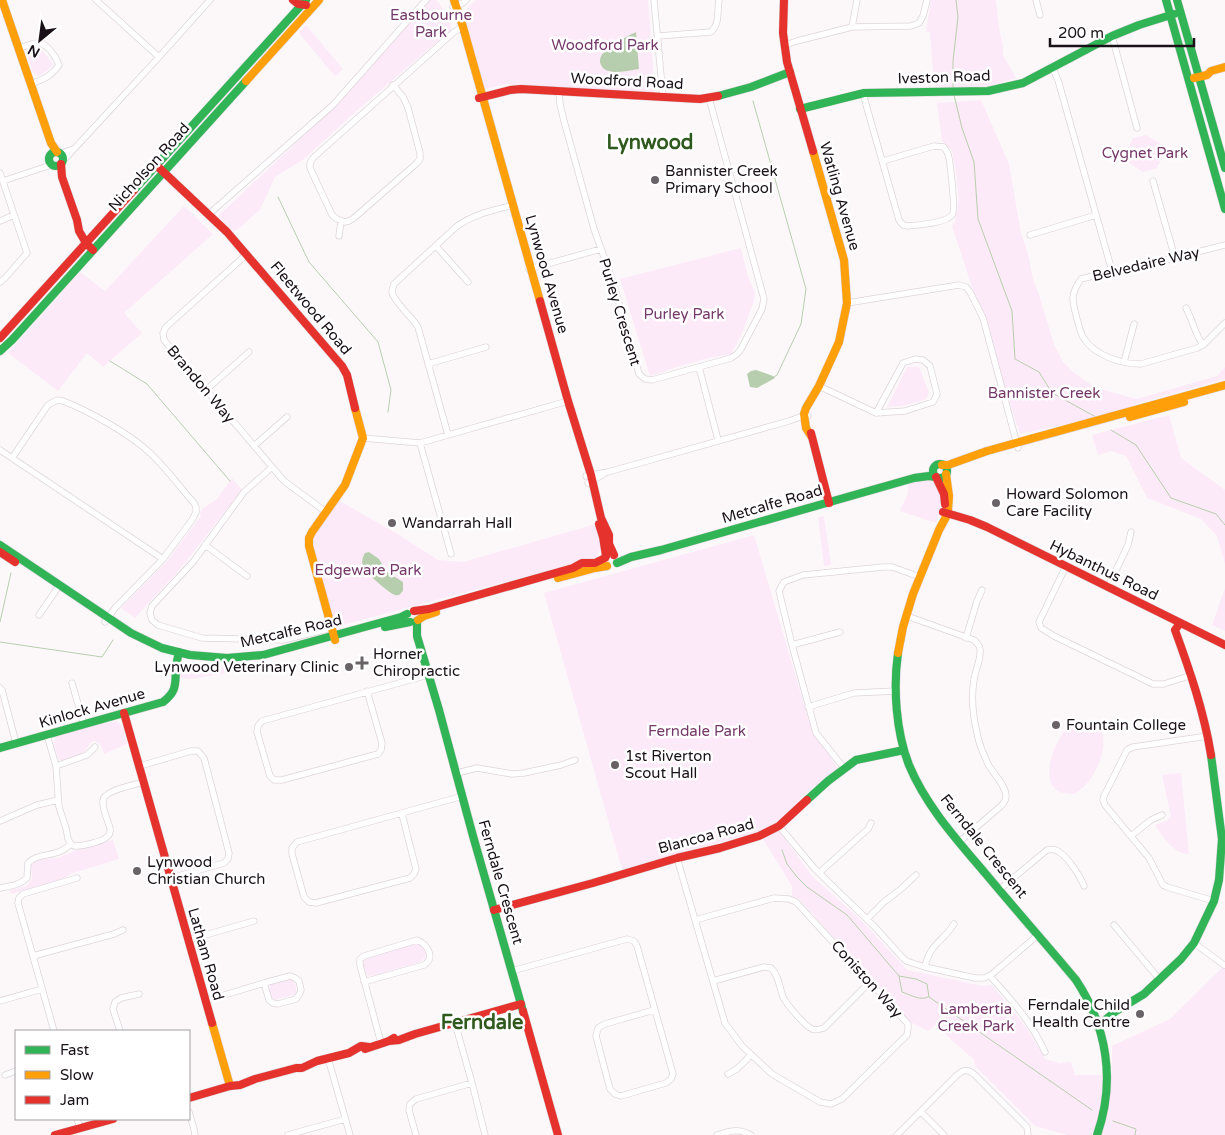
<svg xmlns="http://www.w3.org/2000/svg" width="1225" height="1135" viewBox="0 0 1225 1135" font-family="'Varela Round',sans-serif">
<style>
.green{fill:#fdeaf8}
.water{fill:#b7ceae}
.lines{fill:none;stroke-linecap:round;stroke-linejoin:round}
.stream{stroke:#b7ceae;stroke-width:1}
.street-casing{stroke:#ddd5da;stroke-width:7}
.fast-casing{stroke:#ddd5da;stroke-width:9}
.slow-casing{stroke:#ddd5da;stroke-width:9}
.jam-casing{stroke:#ddd5da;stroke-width:9}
.street{stroke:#fffefe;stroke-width:5.5}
.fast{stroke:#30b455;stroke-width:8}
.slow{stroke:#ff9f0a;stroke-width:8}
.jam{stroke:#e5322d;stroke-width:8}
.poi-dot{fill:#696267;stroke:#fff;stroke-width:2}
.labels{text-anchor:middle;stroke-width:5;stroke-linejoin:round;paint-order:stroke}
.park-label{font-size:15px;fill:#743969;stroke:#fff}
.street-label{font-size:15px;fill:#1a1118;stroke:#fff}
.poi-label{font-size:15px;fill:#1a1118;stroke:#fff;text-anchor:start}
.district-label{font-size:20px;font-weight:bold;fill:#30591e;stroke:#fff}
</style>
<rect width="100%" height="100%" fill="#fcf8fa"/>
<path class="green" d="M428,0H436L448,15L451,30L353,114L304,159L275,177L260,210L234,232L218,216L315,125L347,93Z
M476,0H648L655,94L506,84L483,90L462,13Z
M931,0H996L999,28L1003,46V55L1016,78L989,86L964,88L934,86L930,32H926Z
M306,25L343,69L335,76L299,33Z
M38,48L43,51L53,64L47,71L38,76L33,73L28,57L30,51Z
M981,100L1009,164L1021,233L1028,254L1033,279L1039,295L1054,344L1063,362L1073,372L1096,388L1137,399L1217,376L1225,367V379L1139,403L1121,410L1081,421L1020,434L952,226L955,221L959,200L956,172L952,150L942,141L937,103Z
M1146,135L1167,147L1157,168L1143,172L1123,159L1133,138Z
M184,206L213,234L124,313L142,333L103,367L87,353L58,391L8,353L80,272L105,291Z
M741,248L748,276L755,293L754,301L741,336L731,354C703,358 677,367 650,376L620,279Z
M907,367H919L929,392L926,399L903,406L887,407Z
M1169,415L1181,458L1225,490V564L1217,536L1201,519L1147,498L1126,456L1111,451L1098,455L1092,435Z
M232,478L242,490L180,569L135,618L121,608L167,561L201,516L200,513L203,508L216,500Z
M925,479L933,480L941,492L940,508L936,523L900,511C902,505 907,497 908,492C908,490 908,487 908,484Z
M338,500L396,533L438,560L463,562L596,524L599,535L600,551L595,558L335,627L312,547V538Z
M824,516L831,565L824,566L818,517Z
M754,535L811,728L838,768L803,796L783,819L759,832L710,845L623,873L544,593Z
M1225,588V631L1212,625Z
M183,665L231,667L232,672L192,679L180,678Z
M116,721L122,725L127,744L104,754L100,744L94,741C88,743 88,749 84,752L63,761L58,759C56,750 51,742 58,735L92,726Z
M1084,721C1088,722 1092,723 1095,724C1117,737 1092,790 1072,794C1069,794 1067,793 1064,793C1059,793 1055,789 1052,785C1043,769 1058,732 1073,724C1076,722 1081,722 1084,721Z
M1181,773L1189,854C1174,854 1163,837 1155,825L1166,821L1171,816L1162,775Z
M772,830L780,832L812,876L862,921L907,970L983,986L992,985L1026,1027L1045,1059L1059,1063L1071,1062L1075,1075H1112V1046L1170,1019L1223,967L1225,968V1135H1068L1035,1126L975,1066L974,1060L935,1025L928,1031L910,1022L799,899L792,896V886L761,836Z
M113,840L119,859L73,873L63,879L11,894L10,890L27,886L32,879L31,866L34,862L43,859L58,858L76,850Z
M416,944C424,944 424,949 426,956L420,962L375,975L369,976C364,973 362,965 364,959L369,956Z
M292,978L296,986V994L274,1000L269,993L270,985Z"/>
<path class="water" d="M636,32L639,69C631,70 623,72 615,72C610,72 603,70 601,65C594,51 626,37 636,32Z
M756,370L773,376L775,378L757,388L750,387L747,374L751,371Z
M369,552L379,559L387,572L403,582V591L399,595C397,595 396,596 395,595C390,594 366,573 364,568C361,563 362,558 365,553Z"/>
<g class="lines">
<path class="stream" d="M953,89V61L958,17L956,0
M954,95L962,128L974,162L978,219L1012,311L1015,359L1039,372L1052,393L1096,417
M753,101L806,289L801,324L777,375L774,377
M278,197L309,262L378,342L391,390L388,412
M110,361L147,384L230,481
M1111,430L1136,445L1171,498L1216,514L1225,525
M0,622L11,573
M0,642L102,657L113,640
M782,850L787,864L797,877L807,887L847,915L899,976L916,979L927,984L929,997
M899,976L902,992C911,995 920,1001 928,997
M929,997L1092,1110
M1113,1121L1136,1129L1135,1135"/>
<g class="street-casing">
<path id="street" d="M654,0L663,97
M1036,0L1040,15
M453,7L463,3L466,0
M852,27L857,0
M658,36L711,32C720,24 717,11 719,0
M1112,36L1137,128
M785,45L797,41L852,27L911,26L919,23L923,16L927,0
M19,48C34,44 40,38 51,51C55,56 57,59 59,65C51,77 43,79 31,84
M159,57L210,0
M1052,67L1058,80L1112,271
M393,85L403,97L408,108L420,153V159L417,163L354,218L349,221L345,222L337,219L332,215L310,168V163L313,158L454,32L463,27
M559,91L560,104L564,121L594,229L613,282L639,374L645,379L652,380L731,358L737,354L741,349L762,309L764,299L709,98
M864,93L865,101L899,220L903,225L908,226C919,225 946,223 952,215C956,211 950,160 948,154C947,151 945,149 944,147L934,146L883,161
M60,154L73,149
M62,162L159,57L96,0
M0,173L27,253L5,278L0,282
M3,181L51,165
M1153,181L1175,258
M209,214L333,105L426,0
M0,221L14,215
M1030,235L1096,215
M339,236L341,221
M1225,245L1150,264L1112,271L1081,279C1070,295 1072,300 1077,319C1079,325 1080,332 1083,337C1094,356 1122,364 1141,364L1197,348L1203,345L1225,323
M436,246L468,282
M247,254L166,327L163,333L164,340L284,481L326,512
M529,269L601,249
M847,303L959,285L966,287L970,292L983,318L1018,448
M1186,308C1193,321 1195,334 1203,345
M1124,362L1134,324
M428,364L486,347
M699,367L718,440
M819,386L876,413L905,411L933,402L937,394L930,366L923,360L915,359L903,363L876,413
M206,390L249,352
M448,435L418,327C412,317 394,302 392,292C392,289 393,288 394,284L457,226C476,213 492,211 513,205
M363,438L420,443L568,401
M420,443L451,554
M254,446L287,417
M0,450L163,559
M12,458L48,405L57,400L63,401C89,411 130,434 150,453C166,468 179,486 194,503L196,507V512L192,520L163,559L115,608L105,622
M271,468L244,492L193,562L152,606L150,613L152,620L158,625L202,638L283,640L332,628
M586,476L608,472L789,421L800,417L808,416
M588,483L604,474
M205,545L247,576
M1066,566L1039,622L1041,628L1054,636L1153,684H1164L1192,675
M1108,587L1128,545L1131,532
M39,615L59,586
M907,616L974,640C978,644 981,647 980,653C980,662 975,671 974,680C971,697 973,716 977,733C979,744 984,756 989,766C994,774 1006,786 1006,796C1006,800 1004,803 1001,806L959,842
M966,638L977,601L982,590
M792,645L840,632
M72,683L84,725
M0,688L2,690L16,743
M367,691L382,743L381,750L378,754L282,780H274L270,776L257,732L258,726L262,721L428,675
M808,707L854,693L896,691
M47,735L56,766L59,807L66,828L68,839L71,844L74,846C82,846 103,842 108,836C111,833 110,832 110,828C108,821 102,809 103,801C103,790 135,785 144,782
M1208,736L1133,747L1127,750L1104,796L1103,800L1105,805L1149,858L1163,885L1167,887L1214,901
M56,766L87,755L95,747
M140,766L191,751H198L204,758L229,853L228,859L224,863L171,878
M844,768L816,733L792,645L779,591L784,582L803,575L883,567H892L920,577
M457,773L477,768L512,774L524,773L561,765L575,760
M402,814L416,869L414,874L410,878L316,903L309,902L304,897L292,854V848L297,842L463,796
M0,821L37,805L58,800
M779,826L815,869L875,927L902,957L906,961L925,967L975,978H984L991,975L1038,935
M1131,836L1151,820L1162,815
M677,858L725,1023L742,1046L772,1074L820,1102L831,1104L842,1099L907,1035L908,1029V1024L796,902L789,899L774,898L695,920
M819,873L868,829L871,823
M0,888C10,886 20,885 27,878L28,863C40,851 56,859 71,844
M1000,889L1047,850C1052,849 1056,849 1059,852C1068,857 1080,876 1084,886
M867,919L884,902L901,889L916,875
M1114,925L1160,980
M188,940L254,921
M1194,943L1224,965
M33,956L114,934L123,930
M925,967C930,943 943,942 954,924
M512,971L627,939L634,941L637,946L673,1074L671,1079L666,1083L621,1096L615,1094L610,1089L596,1036L598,1028L605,1024L654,1010
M990,976C1011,999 1032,1023 1045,1052
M713,981L764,967L771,968C779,976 779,986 783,997C787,1005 804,1025 812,1029C817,1031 820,1029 824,1028L870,982
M364,982L424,965C436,958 427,944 417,940L364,956L360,959V965L381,1043
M0,1001L42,989
M205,1001L264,983L290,976L295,978L299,981L301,990L299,995L296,999L278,1004L273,1003L269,1000L264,983
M455,1023L472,1083L485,1135
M54,1031L18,903L19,898L23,894L77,878
M120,1031L113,1009L115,1002L121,998L139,994
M328,1058L350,1135
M728,1074L737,1069L751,1055
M5,1075L16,1071
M189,1112L194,1129L195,1135
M921,1112L944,1135
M77,1119L80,1128
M288,1135L345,1119
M416,1135L409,1110L410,1104L416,1099L472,1083
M717,1135C731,1131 737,1128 751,1135
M897,1135L957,1075C964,1069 968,1069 975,1075L1027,1127L1028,1135"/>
</g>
<g class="fast-casing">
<path id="fast" d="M1166,0L1225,209
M1177,0L1225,168
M718,96L751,87L790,72
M800,109L864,93L988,91L1023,83L1112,36L1139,25L1174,14
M49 159a7 7 0 1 1 14 0a7 7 0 1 1-14 0Z
M134,190L306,0
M0,351L12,340L246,81
M933 471a7 7 0 1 1 14 0a7 7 0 1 1-14 0Z
M0,545L131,633L162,648L190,655L227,658L263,655L401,617L407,614
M617,563L631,557L661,550L914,478L929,476L935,477
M417,621V636L439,710L473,836L523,1011
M385,627L410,622
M898,653C893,688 896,732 909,765C926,806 957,840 985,873C1015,909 1046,944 1076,980C1107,1027 1116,1081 1097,1135
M0,748L163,702C177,691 175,685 176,669C176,663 178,657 179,652
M807,800L828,781L856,760L904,750
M1099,1023L1105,1020L1116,1011L1144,994L1181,959L1194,943L1214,901L1219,880L1222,839L1211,755"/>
</g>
<g class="slow-casing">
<path id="slow" d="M2,0L51,143L57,152
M454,0L463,27L540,301
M1194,78L1207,75L1211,71L1225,67
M246,81L319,0
M1130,417L1184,402
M811,436L806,428L804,414L806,408L819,386L839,342L847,303L844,260L813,151
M942,465H948L987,451L1225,385
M558,578L595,568L607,566
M418,620L424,616L436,612
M335,640L309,546V538L312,532L345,485L363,438L355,408
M898,653L903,627L913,594L939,530L946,517L948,510L949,496L946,474
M212,1023L230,1086"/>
</g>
<g class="jam-casing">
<path id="jam" d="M293,0L298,4L306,5
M784,0L783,33L787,62L813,151
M479,98L510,90L521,89L700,99L718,96
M61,164L62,177L77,220L79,231L86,243L93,250
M156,165L227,232L342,366L347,375L355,408
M540,301L568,401L591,475L601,518L609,535V544L614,555
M0,338L134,190
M811,433L829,503
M936,477L944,494L945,504
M943,512L970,520L987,527L1225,645
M599,524L603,537L606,556
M0,552L15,562
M414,611L429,609L573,568L582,563H595L605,558
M1180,623L1175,630C1190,671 1204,712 1211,755
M124,713L212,1023
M494,910L593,883L677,858L720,848L759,836L779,826L807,800
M523,1011L558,1135
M389,1041L399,1040L415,1034L521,1004
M365,1049L389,1041L394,1038
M189,1098L230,1086L240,1085L255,1079L296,1068H302L317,1061L349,1053L361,1046L369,1047
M55,1135L113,1119"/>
</g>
<use href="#street" class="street"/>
<use href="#fast" class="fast"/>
<use href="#slow" class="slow"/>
<use href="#jam" class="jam"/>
</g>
<g class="poi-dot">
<circle cx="655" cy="180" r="5"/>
<circle cx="996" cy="503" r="5"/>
<circle cx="392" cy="523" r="5"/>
<path d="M359.5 655.5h5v5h5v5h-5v5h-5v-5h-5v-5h5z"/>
<circle cx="349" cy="667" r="5"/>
<circle cx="1056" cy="725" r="5"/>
<circle cx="615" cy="765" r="5"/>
<circle cx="137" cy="871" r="5"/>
<circle cx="1140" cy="1014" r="5"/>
</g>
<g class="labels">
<g class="park-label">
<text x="431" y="20">Eastbourne<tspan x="431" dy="17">Park</tspan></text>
<text x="605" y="50">Woodford Park</text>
<text x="1145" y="158">Cygnet Park</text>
<text x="684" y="319">Purley Park</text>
<text x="1044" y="398">Bannister Creek</text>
<text x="368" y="575">Edgeware Park</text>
<text x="697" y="736">Ferndale Park</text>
<text x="976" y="1014">Lambertia<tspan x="976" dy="17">Creek Park</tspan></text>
</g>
<g class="street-label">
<text transform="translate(944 77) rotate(-2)" y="5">Iveston Road</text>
<text transform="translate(627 81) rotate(3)" y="5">Woodford Road</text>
<text transform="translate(149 167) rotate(-48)" y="5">Nicholson Road</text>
<text transform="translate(840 196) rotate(74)" y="5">Watling Avenue</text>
<text transform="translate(1146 264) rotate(-13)" y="5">Belvedaire Way</text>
<text transform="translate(547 274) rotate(74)" y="5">Lynwood Avenue</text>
<text transform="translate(311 308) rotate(50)" y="5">Fleetwood Road</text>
<text transform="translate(620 312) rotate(73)" y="5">Purley Crescent</text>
<text transform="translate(201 384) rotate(50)" y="5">Brandon Way</text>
<text transform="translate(772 504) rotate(-16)" y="5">Metcalfe Road</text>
<text transform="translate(1104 570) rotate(26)" y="5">Hybanthus Road</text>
<text transform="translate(291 631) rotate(-13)" y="5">Metcalfe Road</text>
<text transform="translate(92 708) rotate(-16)" y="5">Kinlock Avenue</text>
<text transform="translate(706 836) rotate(-15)" y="5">Blancoa Road</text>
<text transform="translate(984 846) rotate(51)" y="5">Ferndale Crescent</text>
<text transform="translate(501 882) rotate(74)" y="5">Ferndale Crescent</text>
<text transform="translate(206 954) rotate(74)" y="5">Latham Road</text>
<text transform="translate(867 979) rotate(48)" y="5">Coniston Way</text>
</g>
<g class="poi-label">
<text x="665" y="176">Bannister Creek<tspan x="665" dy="17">Primary School</tspan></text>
<text x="1006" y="499">Howard Solomon<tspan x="1006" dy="17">Care Facility</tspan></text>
<text x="402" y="528">Wandarrah Hall</text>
<text x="373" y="659">Horner<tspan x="373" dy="17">Chiropractic</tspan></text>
<text x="339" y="672" text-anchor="end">Lynwood Veterinary Clinic</text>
<text x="1066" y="730">Fountain College</text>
<text x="625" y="761">1st Riverton<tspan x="625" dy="17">Scout Hall</tspan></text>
<text x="147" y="867">Lynwood<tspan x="147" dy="17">Christian Church</tspan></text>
<text x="1130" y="1010" text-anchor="end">Ferndale Child<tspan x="1130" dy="17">Health Centre</tspan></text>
</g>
<g class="district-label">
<text x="650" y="149">Lynwood</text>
<text x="482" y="1029">Ferndale</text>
</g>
</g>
<rect x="15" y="1030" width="175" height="90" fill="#ffffff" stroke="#a3a0a3"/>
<rect x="25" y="1046" width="25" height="8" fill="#30b455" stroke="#a3a0a3"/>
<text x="60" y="1055" font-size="15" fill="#1a1118">Fast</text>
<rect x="25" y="1071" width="25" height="8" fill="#ff9f0a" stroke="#a3a0a3"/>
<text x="60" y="1080" font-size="15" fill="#1a1118">Slow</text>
<rect x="25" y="1096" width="25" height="8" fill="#e5322d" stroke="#a3a0a3"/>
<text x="60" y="1105" font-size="15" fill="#1a1118">Jam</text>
<g transform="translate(40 40) rotate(209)" stroke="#ffffff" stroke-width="4" paint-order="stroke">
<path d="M0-4L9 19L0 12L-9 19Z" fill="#1a1118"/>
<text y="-8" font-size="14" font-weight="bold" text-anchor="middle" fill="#1a1118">N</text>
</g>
<path d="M1050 38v8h144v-8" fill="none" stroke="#1a1118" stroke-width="2.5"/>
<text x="1058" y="38" font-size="15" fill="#1a1118" stroke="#ffffff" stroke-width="4" paint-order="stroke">200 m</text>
</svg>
